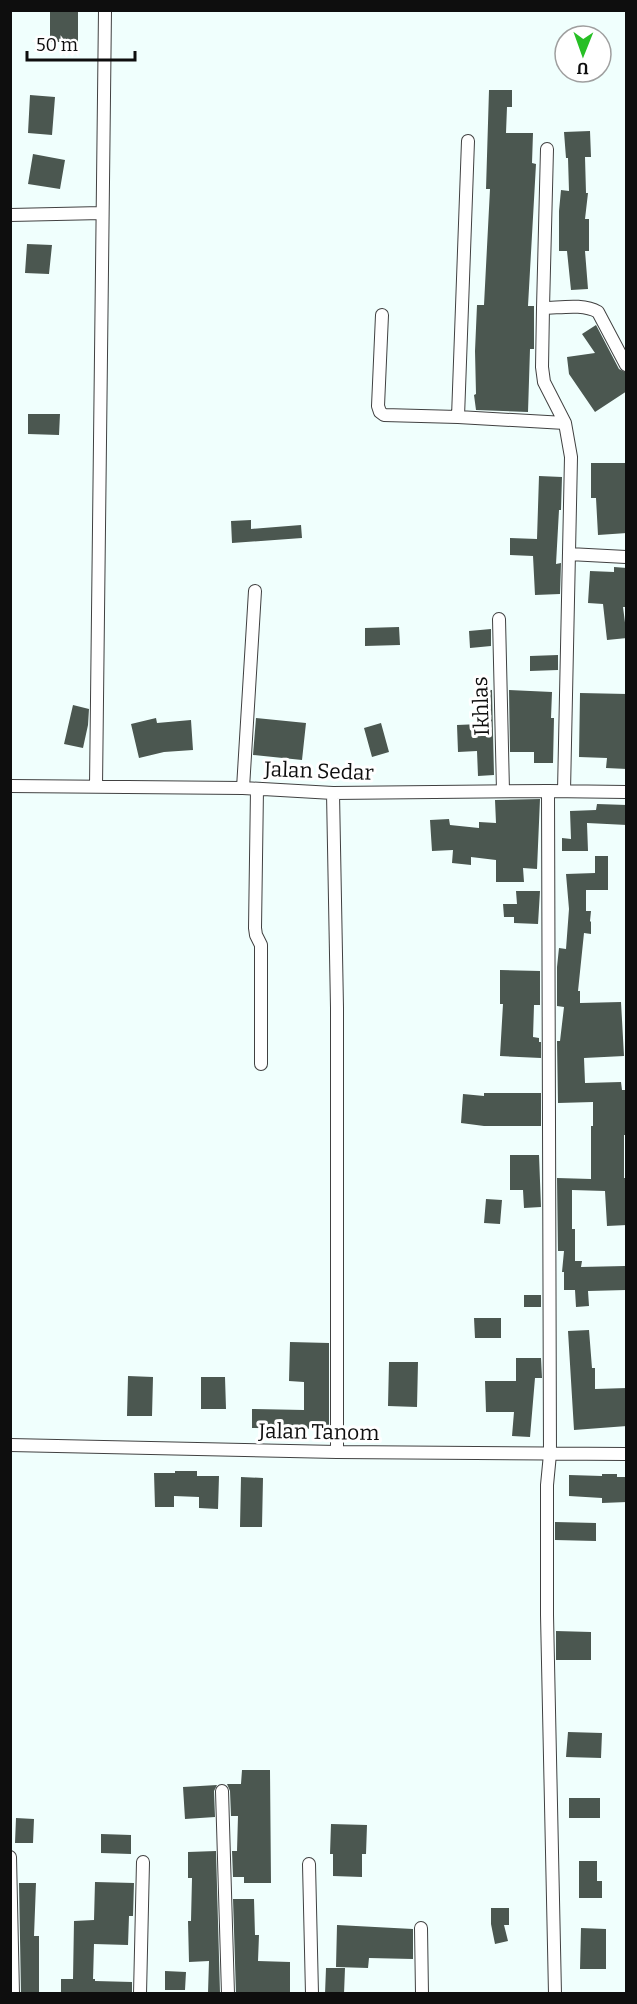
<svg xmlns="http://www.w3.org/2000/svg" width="637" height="2004" viewBox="0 0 637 2004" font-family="Bitter,serif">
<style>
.building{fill:#4b5750}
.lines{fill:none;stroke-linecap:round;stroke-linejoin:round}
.minor-casing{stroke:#414141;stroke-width:14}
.minor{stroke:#fff;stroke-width:12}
.labels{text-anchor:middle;stroke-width:6;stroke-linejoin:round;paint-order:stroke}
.street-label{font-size:21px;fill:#0e0e0e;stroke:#fff}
</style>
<rect width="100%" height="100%" fill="#f0fffd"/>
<path class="building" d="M50,10H78V42H50Z
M489,90H512V107H507L506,133H533L532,163L536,164L528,306H534V349H530L528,412L476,410L474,395L476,394L475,351L477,305H484L490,189H486Z
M30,95L55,97L52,135L28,133Z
M590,131L591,157H585L586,193H588L585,219H589V251H585L588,289L571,290L567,251H559V211L561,190L569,191L568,158H566L564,132Z
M33,154L65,160L60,189L28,184Z
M27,244L52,245L49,274L25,273Z
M596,325L619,369L627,373V391L595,412L569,374L567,357L595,353L582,334Z
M28,414H60L59,435L28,434Z
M591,463H627V533L598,535L596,498H591Z
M539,476L562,477L561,510H559L556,564L561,563L560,594L535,595L533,556L510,555V538L537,539Z
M251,520V529L301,525L302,538L232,543L231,521Z
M614,567L627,568V607H623L627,638L607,640L603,604L588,603L590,571L614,572Z
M399,627L400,645L365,646V628Z
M491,629V646L470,648L469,631Z
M558,655V670L530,671V656Z
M480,689L492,690L494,775L478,776L477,751L458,752L457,725L480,724Z
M509,690L552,692L551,718H554L553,763H534V752H510Z
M580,693L627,694V769L606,768L607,758L579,757Z
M73,705L89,709L88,725L83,748L64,744Z
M156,718L157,723L191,720L193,750L164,752L139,758L131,724Z
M256,718L306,723L302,760L253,755Z
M381,723L389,752L372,757L364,728Z
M540,799L537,869L523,868L524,882H496V860L471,857V865L452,863L453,850L432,851L430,820L449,819L450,825L479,828V822L496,823L495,800Z
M597,804L627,805V825L587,823L588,851H562V838L571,839L570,811L596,810Z
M595,856H608V890H586V911H591L590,921L591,922V934L584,933L578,991H580V1003L621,1002L624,1056L584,1058L585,1083L621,1082L622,1090H627V1135H624V1178H626L627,1225L607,1226L605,1191L572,1190V1229H575V1261H582L581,1267L625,1266L626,1290L588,1291L589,1306L576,1307L575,1290H564V1272H562L564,1251H558L557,1178L591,1179V1126H593V1102L558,1103L557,1041H560L564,1007L557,1006V967L559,948L566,949L569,909L566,874L595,873Z
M516,891H540L538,924L514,923V917H504L503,904H517Z
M500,970L540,971V1005H534L533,1037L539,1038V1042H541V1058L500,1056L503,1004H500Z
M484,1093H541V1126H484L461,1123L463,1094L484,1096Z
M510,1155H539L541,1207L524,1208L523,1190H510Z
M486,1199L502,1200L500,1224L484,1223Z
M524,1295H541V1307H524Z
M474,1318H501V1338H475Z
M589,1330L592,1368H595V1389L627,1388V1426L574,1430L568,1331Z
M290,1342L329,1343V1429L252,1428V1409L304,1410V1382L289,1381Z
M516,1358H541L542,1378H535L530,1437L512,1436L514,1412H486L485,1381H516Z
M389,1362H418L417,1407L388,1406Z
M128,1376L153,1377L152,1416H127Z
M201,1377H225L226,1409H201Z
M175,1471H197V1476H219L218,1509L199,1508V1497L174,1496V1507H155L154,1473H175Z
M602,1474H617V1477H627V1502L602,1503V1498L569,1496V1475L602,1476Z
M241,1477L263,1478L262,1527H240Z
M555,1522L596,1523V1541L555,1540Z
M556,1631L591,1632V1660H556Z
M568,1732L602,1733L601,1758L566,1757Z
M242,1770H270L271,1883H244V1877H233L232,1851H237L238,1816H231L230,1791L227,1784H241Z
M217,1785L214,1791L215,1817L185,1819L183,1787Z
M569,1798H600V1818H569Z
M16,1818L34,1819L33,1843H15Z
M331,1824L367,1825L366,1854H362V1877L333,1876V1854H330Z
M101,1834L131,1835V1854L101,1853Z
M216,1851L220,1993H208L209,1961L189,1962L188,1921H191L192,1878H188V1852Z
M579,1861H597V1881H602V1898H579Z
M95,1882L134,1883L133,1916H129L128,1945L94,1944L93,1979H95V1981L132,1982V1994H61V1979H73L74,1921L94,1920Z
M19,1883H36L34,1936H39V1994H21Z
M233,1899H254L255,1935H259L258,1961L290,1962V1994H236Z
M491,1908H509V1925H504L508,1941L495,1944L491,1924Z
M337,1925L413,1929V1959L369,1958L368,1968L336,1967Z
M581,1928L606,1929V1969H580Z
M326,1968H345L344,1994H325Z
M165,1971L186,1972L185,1990H165Z"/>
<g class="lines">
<g class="minor-casing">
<path id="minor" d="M468,141L458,417L565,423
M547,149L543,308C559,308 583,303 598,312L626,365
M10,215L102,213
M543,308L542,367L544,382L565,423L571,457L564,791
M382,315L378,406L380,412L384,415L458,417
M569,554L626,557
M499,619L503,791
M10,786L243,788L333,793L548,791L626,792
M96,786L105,10
M243,788L255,591
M257,789L255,928L256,935L261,945V1064
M548,791L550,1454L547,1485V1615L555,1994
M333,793L337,1008V1452
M10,1445L337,1452L626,1454
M222,1791L228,1994
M10,1857L13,1994
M309,1864L312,1994
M421,1928L422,1994
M140,1994L143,1862"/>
</g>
<use href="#minor" class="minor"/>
</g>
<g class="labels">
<g class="street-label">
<text transform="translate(481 706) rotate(-92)" y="7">Ikhlas</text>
<text transform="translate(319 771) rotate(2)" y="7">Jalan Sedar</text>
<text transform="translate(319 1432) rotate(1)" y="7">Jalan Tanom</text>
</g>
</g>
<rect width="637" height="2004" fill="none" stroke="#0e0e0e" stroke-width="24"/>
<g transform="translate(583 54) rotate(181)"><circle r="28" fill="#ffffff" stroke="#9f9f9f" stroke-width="1.5"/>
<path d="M0-4.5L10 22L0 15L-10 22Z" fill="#27bf25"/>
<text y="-9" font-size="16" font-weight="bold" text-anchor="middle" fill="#0e0e0e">U</text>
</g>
<path d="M27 51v9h108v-9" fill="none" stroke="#0e0e0e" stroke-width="3"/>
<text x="36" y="51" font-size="18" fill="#0e0e0e" stroke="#ffffff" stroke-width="4.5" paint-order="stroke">50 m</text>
</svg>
